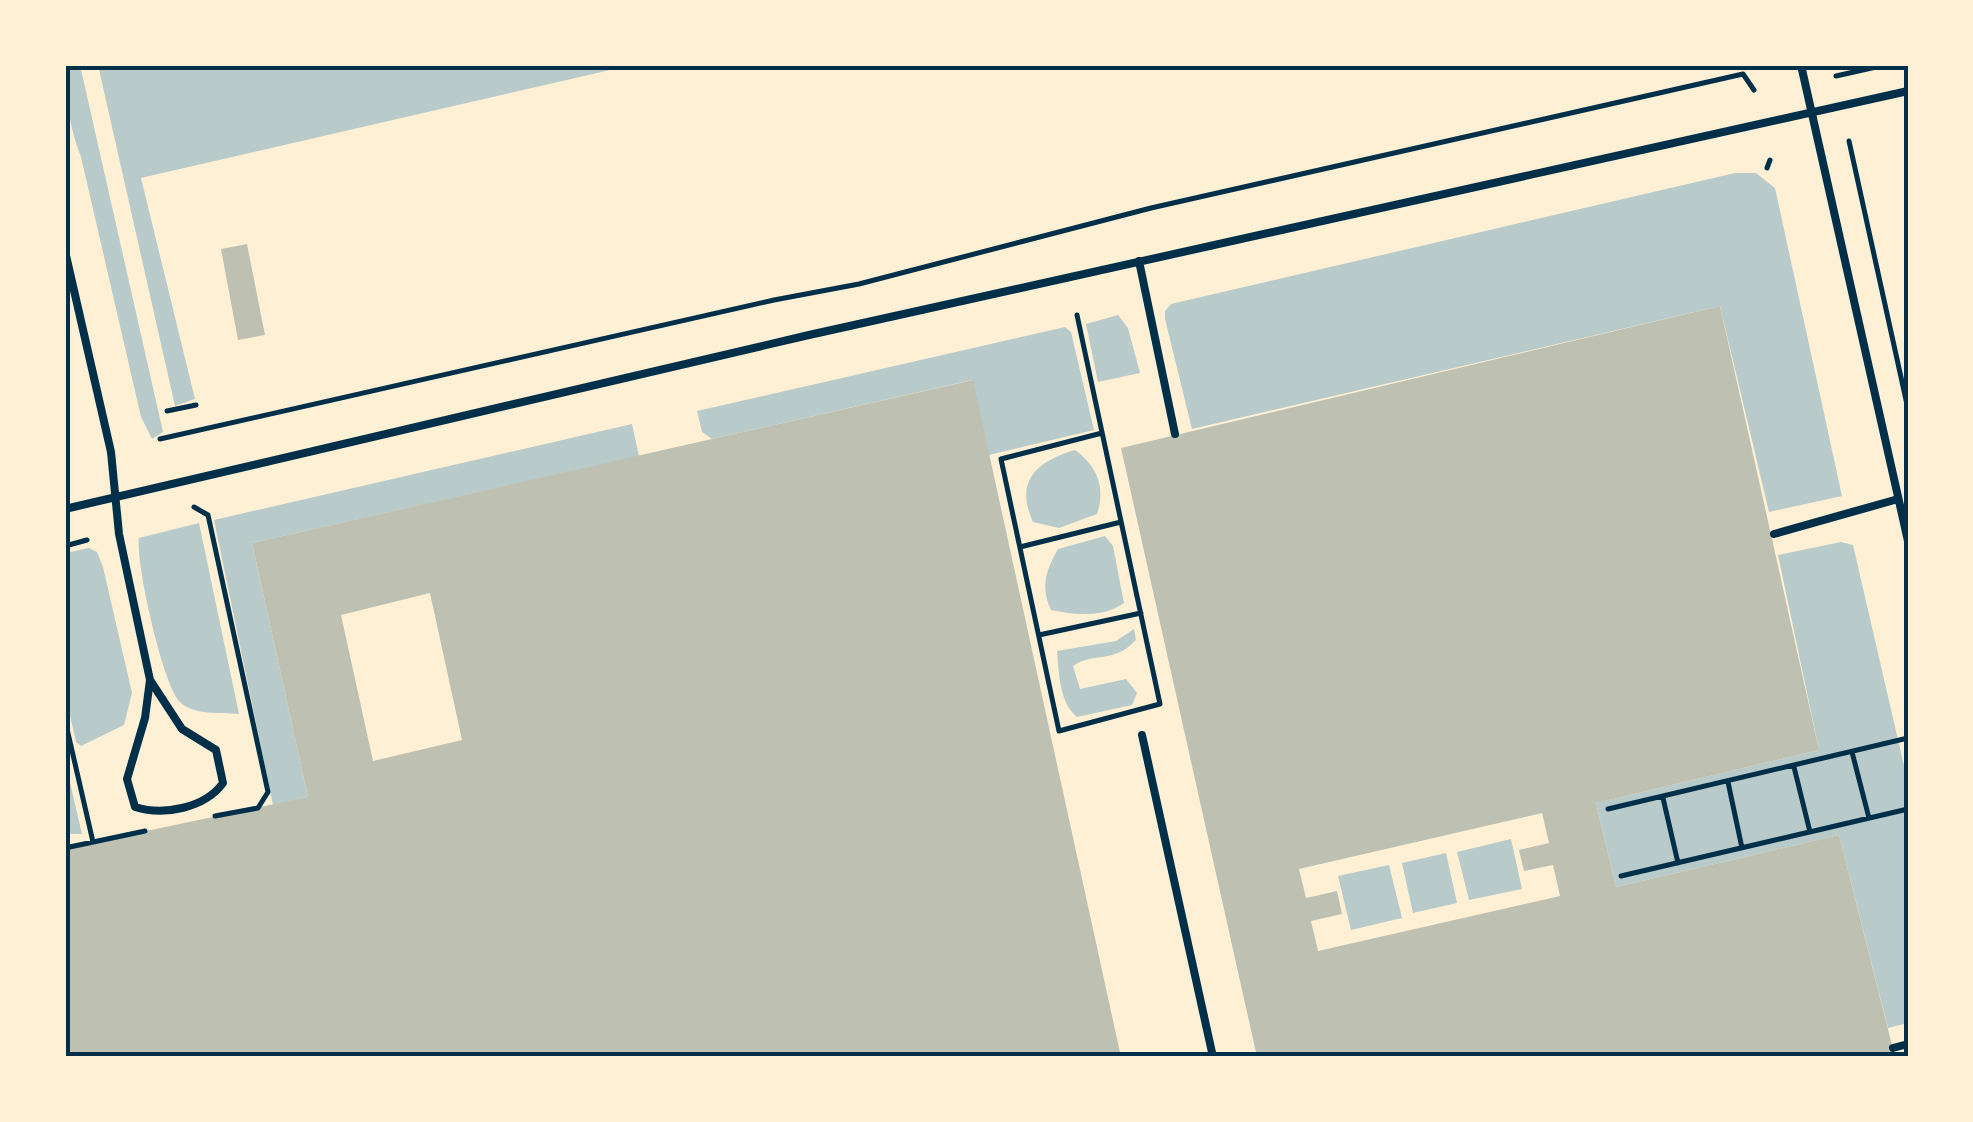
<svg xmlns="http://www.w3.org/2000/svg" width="1973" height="1122" viewBox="0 0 1973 1122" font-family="Signika,sans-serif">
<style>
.green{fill:#b9caca}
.building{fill:#bec0b2;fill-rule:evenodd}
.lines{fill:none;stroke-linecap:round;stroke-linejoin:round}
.path{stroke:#003049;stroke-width:5}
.service{stroke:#003049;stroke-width:8}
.neatline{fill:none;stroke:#003049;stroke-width:4}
</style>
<rect width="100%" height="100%" fill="#fdf0d5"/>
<path class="green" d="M65,65H80L163,432L152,439L141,417L81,157C69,125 65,99 65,65Z
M98,65H632L141,178L195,399L175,406Z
M1735,173H1756L1775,188L1842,496L1769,512L1720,306L1192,429L1165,319V311L1171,304Z
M1118,315L1128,328L1140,373L1098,382L1086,324Z
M1065,327L1071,332L1094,430L989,455L972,380L712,439L702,432L697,411Z
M632,424L639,456L252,543L308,797L273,805L214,520Z
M1075,450C1097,466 1106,487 1097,514L1059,528L1033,522C1014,481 1037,461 1075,450Z
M199,523L239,714C220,712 195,716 180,702C163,686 135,561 139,538Z
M1105,536L1113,546L1124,603C1103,618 1075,615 1051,610C1040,587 1046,570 1058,549Z
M1841,542L1853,545L1908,783V1023L1888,1028L1839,835L1616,887L1596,803L1819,750L1778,555Z
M89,548L97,552L103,567L132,693L124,725L81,746L76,742L65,693V553Z
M1134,629L1136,640C1112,665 1095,651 1073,666L1080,689L1126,679L1137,693L1132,705L1077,717C1059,702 1059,673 1057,651L1116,641Z
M65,761L82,834H65Z
M1511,839L1522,889L1469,900L1457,852Z
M1446,853L1457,903L1413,913L1402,863Z
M1389,865L1402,918L1351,930L1338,876Z"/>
<path class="building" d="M247,244L265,335L238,340L221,249Z
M1720,306L1819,750L1596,803L1616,887L1839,835L1895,1057H1257L1121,448ZM1542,813L1549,843L1519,850L1524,871L1553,865L1560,896L1318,951L1311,921L1342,914L1337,891L1306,898L1299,869Z
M973,380L1121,1057H65V848L308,797L252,543ZM430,593L462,740L373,761L341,615Z"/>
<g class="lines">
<path class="path" d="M1836,76L1885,65
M1849,141L1908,409
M1767,168L1770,160
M1077,315C1105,445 1132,575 1160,704L1059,731L1001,459L1102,433
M167,411L196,405
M160,439L774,300L859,284L1151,208L1743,74L1754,90
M194,507L208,515L268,792L258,808L215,816
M65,546L87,540
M1020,547L1121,522
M1039,635L1141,613
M65,720L93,842
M1852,752L1869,818
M1794,767L1810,832
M1728,782L1742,848
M1663,798L1678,863
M1608,809L1908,738
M65,848L145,831
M1621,876L1908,809"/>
<path class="service" d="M1801,65L1908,541
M65,251L111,452L119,534L150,680L182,729L216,750L223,783C205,808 164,816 135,807L127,779L145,718L150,680
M1139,261L1175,434
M65,509L809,335L1908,91
M1774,534L1898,499
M1142,735L1213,1057
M1893,1048L1908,1044"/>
</g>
<rect width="1973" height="1122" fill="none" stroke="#fdf0d5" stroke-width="135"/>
<rect x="68" y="68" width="1838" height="986" class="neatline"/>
</svg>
